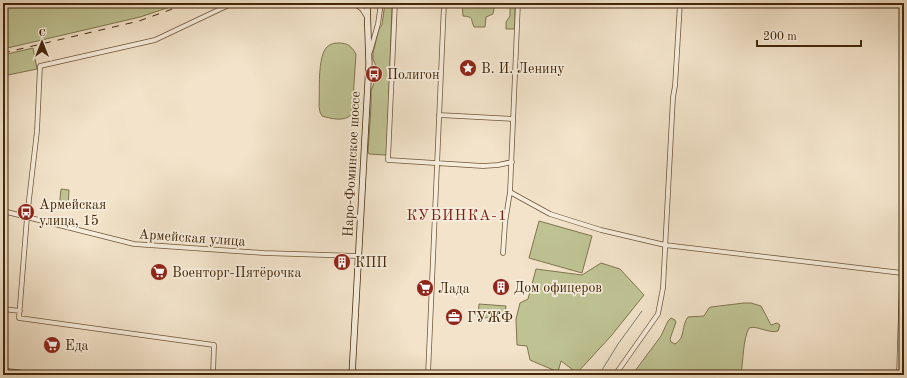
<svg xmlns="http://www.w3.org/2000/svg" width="907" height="378" viewBox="0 0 907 378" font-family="'Old Standard TT',serif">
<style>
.green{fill:#bfc394;stroke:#81754e}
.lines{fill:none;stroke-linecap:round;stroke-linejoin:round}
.stream{stroke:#7a8076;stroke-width:1}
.street-casing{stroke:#6f5638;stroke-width:5.5}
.secondary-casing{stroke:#432708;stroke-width:7}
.street{stroke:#f7eddd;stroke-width:4}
.secondary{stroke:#f7eddd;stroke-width:5.5}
.rail{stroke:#432708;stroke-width:1;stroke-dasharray:7 7;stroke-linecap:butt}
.labels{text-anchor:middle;stroke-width:3.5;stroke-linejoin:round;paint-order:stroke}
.poi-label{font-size:14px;fill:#432708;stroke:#f7eddd;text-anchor:start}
.street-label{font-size:14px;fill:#432708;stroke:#f7eddd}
.neighbourhood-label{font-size:15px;letter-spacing:1px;fill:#7a1f14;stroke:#f7eddd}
</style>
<rect width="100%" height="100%" fill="#f2e3ca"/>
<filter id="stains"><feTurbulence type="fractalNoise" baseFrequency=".005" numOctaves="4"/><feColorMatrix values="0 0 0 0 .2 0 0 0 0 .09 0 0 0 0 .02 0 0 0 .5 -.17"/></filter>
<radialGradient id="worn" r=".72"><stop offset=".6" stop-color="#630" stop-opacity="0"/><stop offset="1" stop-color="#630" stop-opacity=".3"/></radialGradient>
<path class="green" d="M3,3H182L140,17L3,49Z
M385,3H392L387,153L385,155L369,154L368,152L371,106V91L375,80L376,66L373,59V53L379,29L382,25Z
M462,3H495L493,14L486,17L485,27H474C470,18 474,17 463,16Z
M510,3H515V29H506V22L510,16Z
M338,43C348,43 351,46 356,54L352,114C345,122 332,119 322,116L320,112L319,106C320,92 317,57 327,47C330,44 334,43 338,43Z
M33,48L37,69L3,76V55Z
M61,189L69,190L68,208H59Z
M539,221L592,236L582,273L529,258Z
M601,263L620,269L644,295L611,336L577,373L561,361L558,372L530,360L527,346L517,345L516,319L520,303L528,299L536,269L582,275Z
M744,303H751L761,306L771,325L777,323L780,325L778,331C769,334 757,325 749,328C743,339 743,362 741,375H632L661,336L668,321L671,318L675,320L676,322L670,339L671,342L675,344C686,338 681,325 688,317L704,316L709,308L711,307Z
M479,304L506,306L504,320L478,317Z
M3,368L59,375H3Z"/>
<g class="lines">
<path class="stream" d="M599,375L618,344L642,311"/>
<g class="street-casing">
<path id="street" d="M354,3L362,9L367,17
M369,3L373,5L378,3
M395,3L388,160L483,166L498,165L512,162
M370,52L378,24L381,3
M439,115L513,119
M510,192L550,214L601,230L665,245L902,273
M3,211L134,244L264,253L358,256
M503,253L505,223L510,192L518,3
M3,309L20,311
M213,375L214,345L19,318L27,217L37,131L40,66L155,40L233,3
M428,375L444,3
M615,375L658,314L663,288L673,97L675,86L680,3
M899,375L904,211"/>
</g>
<g class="secondary-casing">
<path id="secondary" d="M352,375L369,64L367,3"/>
</g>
<use href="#street" class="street"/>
<use href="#secondary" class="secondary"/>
<path class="rail" d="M3,53L139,21L189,3"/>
</g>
<defs>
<g id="sight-disc" transform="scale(0.9)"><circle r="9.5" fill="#8f2418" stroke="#f7eddd"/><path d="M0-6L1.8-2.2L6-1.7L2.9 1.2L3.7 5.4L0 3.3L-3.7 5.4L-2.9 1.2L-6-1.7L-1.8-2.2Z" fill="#fff"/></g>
<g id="bus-disc" transform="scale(0.9)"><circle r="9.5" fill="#8f2418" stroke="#f7eddd"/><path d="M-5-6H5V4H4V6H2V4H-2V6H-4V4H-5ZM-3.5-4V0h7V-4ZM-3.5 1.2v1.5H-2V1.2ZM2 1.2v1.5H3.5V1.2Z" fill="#fff"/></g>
<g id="building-disc" transform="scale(0.9)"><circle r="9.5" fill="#8f2418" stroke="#f7eddd"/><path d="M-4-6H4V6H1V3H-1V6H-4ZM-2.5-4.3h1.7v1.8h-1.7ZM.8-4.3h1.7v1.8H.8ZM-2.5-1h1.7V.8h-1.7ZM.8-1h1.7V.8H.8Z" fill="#fff"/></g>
<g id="supermarket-disc" transform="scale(0.9)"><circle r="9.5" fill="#8f2418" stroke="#f7eddd"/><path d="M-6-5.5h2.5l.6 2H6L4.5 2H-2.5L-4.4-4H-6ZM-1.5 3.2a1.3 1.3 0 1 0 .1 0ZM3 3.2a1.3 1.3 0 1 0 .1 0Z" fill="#fff"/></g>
<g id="office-disc" transform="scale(0.9)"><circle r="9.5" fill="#8f2418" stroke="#f7eddd"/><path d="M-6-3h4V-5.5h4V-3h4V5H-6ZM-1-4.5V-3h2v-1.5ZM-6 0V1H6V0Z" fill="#fff"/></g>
</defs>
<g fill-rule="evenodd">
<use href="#sight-disc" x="468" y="68"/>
<use href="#bus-disc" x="374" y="74"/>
<use href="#bus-disc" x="26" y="212"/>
<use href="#building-disc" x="342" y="262"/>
<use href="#supermarket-disc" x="159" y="272"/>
<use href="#building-disc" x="501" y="287"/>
<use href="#supermarket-disc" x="425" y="288"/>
<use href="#office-disc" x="454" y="317"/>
<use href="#supermarket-disc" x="52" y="345"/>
</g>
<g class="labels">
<g class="poi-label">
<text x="481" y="73">В. И. Ленину</text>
<text x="387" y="79">Полигон</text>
<text x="39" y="209">Армейская<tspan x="39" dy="16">улица, 15</tspan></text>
<text x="355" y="267">КПП</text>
<text x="172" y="277">Военторг-Пятёрочка</text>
<text x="514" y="292">Дом офицеров</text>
<text x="438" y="293">Лада</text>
<text x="467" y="322">ГУЖФ</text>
<text x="65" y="350">Еда</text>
</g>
<g class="street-label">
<text transform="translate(351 164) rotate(-87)" y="5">Наро-Фоминское шоссе</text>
<text transform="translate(192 237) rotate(4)" y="5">Армейская улица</text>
</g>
<g class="neighbourhood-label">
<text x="457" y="220">КУБИНКА-1</text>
</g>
</g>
<rect width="907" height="378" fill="none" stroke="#f2e3ca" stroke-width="16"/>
<rect x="4" y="4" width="899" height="370" fill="none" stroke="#432708" stroke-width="2"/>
<rect x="8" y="8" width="891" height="362" fill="none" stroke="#432708"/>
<g transform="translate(42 42)" stroke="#f7eddd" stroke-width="3" paint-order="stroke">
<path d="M0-3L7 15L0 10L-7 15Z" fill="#432708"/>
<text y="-6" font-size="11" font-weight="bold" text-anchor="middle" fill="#432708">С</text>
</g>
<path d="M757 40v6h104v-6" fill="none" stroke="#432708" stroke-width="2"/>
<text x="763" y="40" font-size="12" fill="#432708" stroke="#f7eddd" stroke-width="3" paint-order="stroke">200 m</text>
<rect width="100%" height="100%" filter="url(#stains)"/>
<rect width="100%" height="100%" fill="url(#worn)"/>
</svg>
